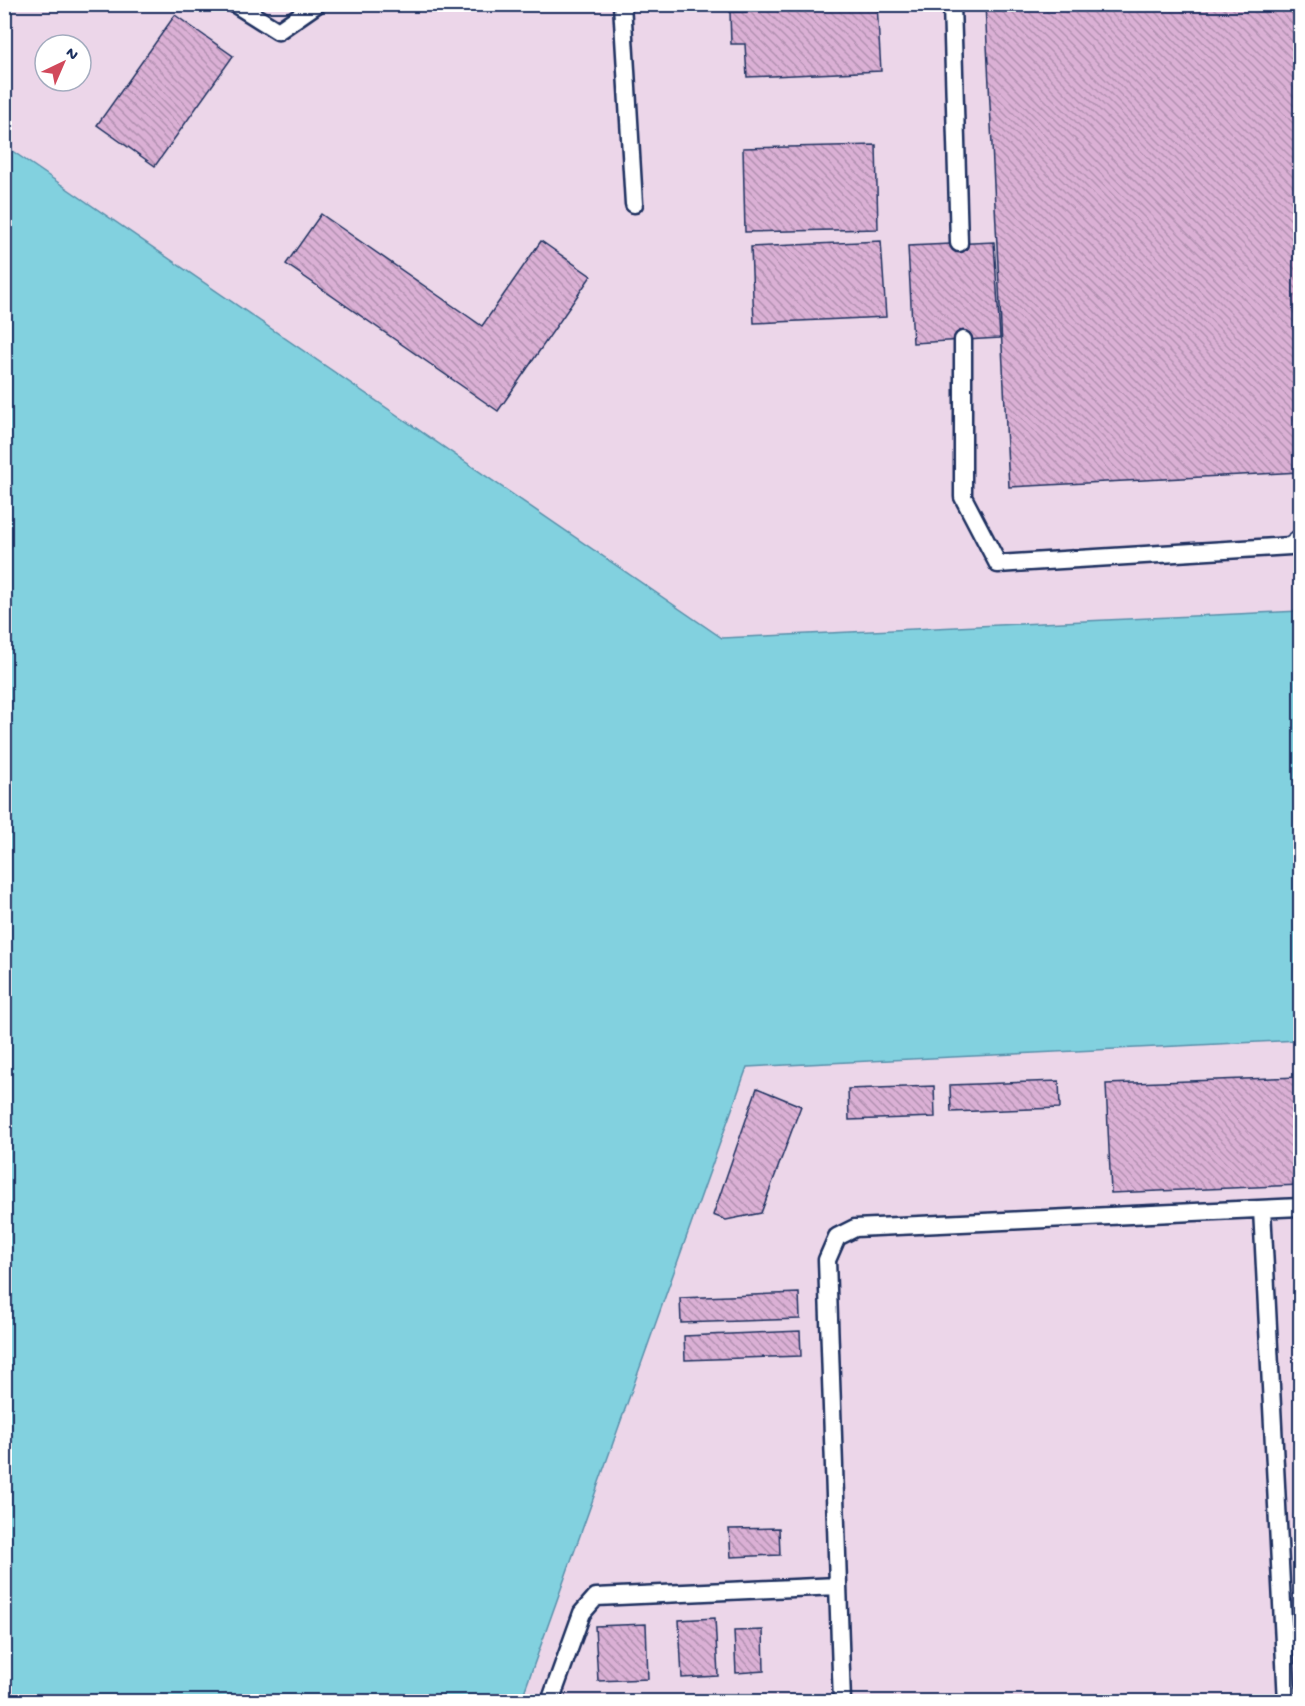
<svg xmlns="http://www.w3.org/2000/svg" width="1305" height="1706" viewBox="0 0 1305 1706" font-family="'Gochi Hand',sans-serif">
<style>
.built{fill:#ecd6e9;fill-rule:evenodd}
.water{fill:#82d1df;stroke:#5990ab;stroke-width:1.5}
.building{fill:url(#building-back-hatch);stroke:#1b2f5e;stroke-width:1.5}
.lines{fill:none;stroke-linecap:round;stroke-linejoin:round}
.service-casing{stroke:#1b2f5e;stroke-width:21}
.service{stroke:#fff;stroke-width:16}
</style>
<defs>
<pattern id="building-back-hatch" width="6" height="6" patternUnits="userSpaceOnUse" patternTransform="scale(1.5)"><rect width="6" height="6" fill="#dbb0d5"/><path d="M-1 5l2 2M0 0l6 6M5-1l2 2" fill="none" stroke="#b190b0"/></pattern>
</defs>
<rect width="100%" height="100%" fill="#f4e7f2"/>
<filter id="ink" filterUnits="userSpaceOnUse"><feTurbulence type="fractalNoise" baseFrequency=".0167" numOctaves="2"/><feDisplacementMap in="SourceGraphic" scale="12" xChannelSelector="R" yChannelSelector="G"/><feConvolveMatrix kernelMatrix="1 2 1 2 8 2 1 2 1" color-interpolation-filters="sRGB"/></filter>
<g filter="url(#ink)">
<path class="built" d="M5,5H1300V611L722,638L5,146ZM45,45H81V81H45Z
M1300,1040V1701L521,1702L747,1067Z"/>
<path class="water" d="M5,146L722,638L1300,611V1040L747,1067L521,1701H5Z"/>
<path class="building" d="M746,4H877L881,71L747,77L745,44H731L730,12H746Z
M985,4H1300V472L1009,487Z
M175,15L233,56L155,166L97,125Z
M876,145L878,229L745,232L743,148Z
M321,214L482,326L541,241L591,276L498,411L286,264Z
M881,241L886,317L754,323L751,247Z
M994,242L1000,338L913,343L908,246Z
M1300,1077V1185L1111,1193L1106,1084Z
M1059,1081L1060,1108L951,1112L950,1085Z
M934,1086L935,1117L849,1120L848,1089Z
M757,1088L801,1106L761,1213L726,1220L713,1215Z
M799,1293L800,1319L681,1323L680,1298Z
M800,1331L801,1356L685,1360L684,1336Z
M779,1528L780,1555L731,1557L729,1529Z
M715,1618L718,1676L682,1678L679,1620Z
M646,1624L648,1679L598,1681L595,1626Z
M763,1630L764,1671L736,1673L734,1631Z"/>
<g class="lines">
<g class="service-casing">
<path id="service" d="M235,4L278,31L317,4
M622,4L634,204
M952,4L959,243
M963,340V497L998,564L1290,546L1300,538
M1262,1209L1287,1702
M550,1702L582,1613L596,1597L838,1586
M842,1702L827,1260L837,1237L855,1228L1300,1207"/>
</g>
<use href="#service" class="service"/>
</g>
</g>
<rect width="1305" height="1706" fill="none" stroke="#fff" stroke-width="24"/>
<rect x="12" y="12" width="1281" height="1682" fill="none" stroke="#1b2f5e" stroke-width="2" filter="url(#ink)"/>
<g transform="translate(63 63) rotate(44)"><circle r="28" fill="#ffffff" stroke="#a4acbf" stroke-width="1.5"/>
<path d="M0-4.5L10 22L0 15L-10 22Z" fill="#d1495b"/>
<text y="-9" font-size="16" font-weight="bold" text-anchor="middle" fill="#1b2f5e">N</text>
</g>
</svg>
